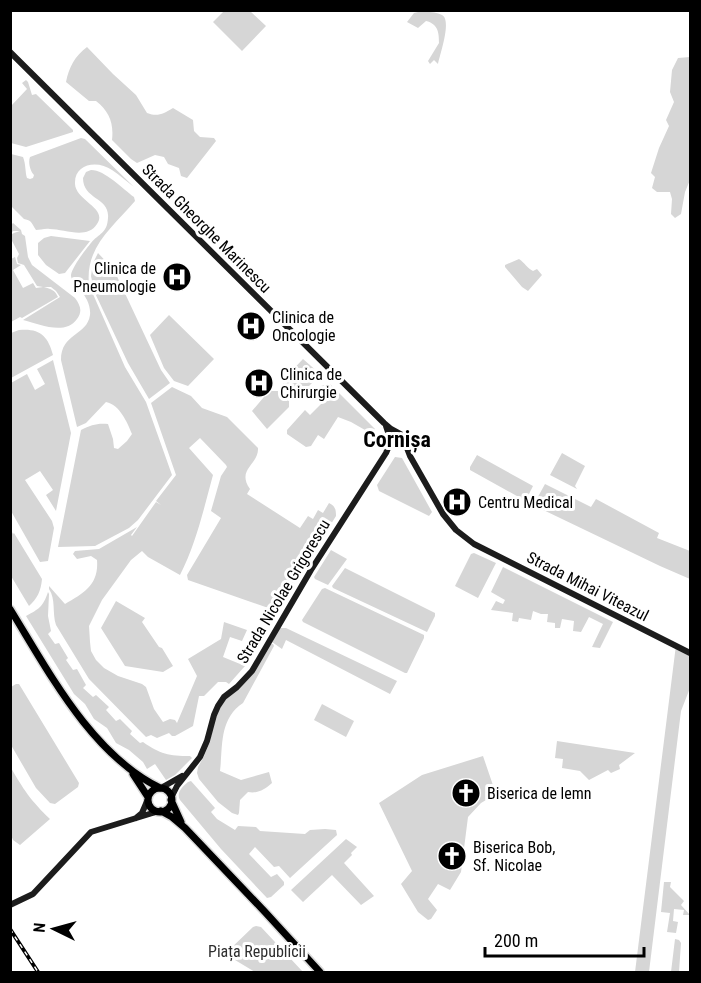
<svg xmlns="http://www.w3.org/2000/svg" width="701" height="983" viewBox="0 0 701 983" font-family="'Roboto Condensed',sans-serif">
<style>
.green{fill:#d6d6d6}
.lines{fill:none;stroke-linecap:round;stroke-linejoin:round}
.primary-casing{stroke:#dbdbdb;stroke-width:10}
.secondary{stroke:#1c1c1c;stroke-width:6}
.primary{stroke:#000;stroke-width:7}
.rail-casing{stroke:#000;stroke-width:4}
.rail{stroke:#fff;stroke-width:1.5;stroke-dasharray:4.5;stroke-linecap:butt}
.labels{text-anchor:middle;stroke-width:6;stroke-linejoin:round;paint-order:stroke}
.street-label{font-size:16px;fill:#000;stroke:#fff}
.poi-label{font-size:16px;fill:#000;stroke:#fff;text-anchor:start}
.park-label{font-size:16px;fill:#2d2d2d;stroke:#fff}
.district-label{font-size:22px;font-weight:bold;fill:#000;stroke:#fff}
</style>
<rect width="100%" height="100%" fill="#fff"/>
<path class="green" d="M225,10L250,11L266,26L242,51L213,22Z
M418,12C425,12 435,11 442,15C452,20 440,54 438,64L434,60L430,64L428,61L439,43C439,32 438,24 426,21L418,28L407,22L414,13Z
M87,47L113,74L136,95L147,113C158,117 163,114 173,108L193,120L194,131L200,137L214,138L216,141L187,178L181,176L179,168L168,164L164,157L155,155L137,163L131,159L112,140C114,123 109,111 96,101H89L66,82C69,67 75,56 87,47Z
M690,57V180L685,192L681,214L675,218L671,214L672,199L670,192H657L652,188L655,177L651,173L659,148L669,126L666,120L674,102L670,92L672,70L678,58Z
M26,80L28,82L32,95L36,94L73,130V132L26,147L11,143V106L27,89L22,83Z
M81,138L85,139L134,187C126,181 120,175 112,170C98,160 74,163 75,184C76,201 108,208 97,224C87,240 64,229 50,229C45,228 40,230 36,230C31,223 33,221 24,219L11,206V154L23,157C26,164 25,172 27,178L30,179L33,178L34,175C30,171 28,162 30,157Z
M91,170C105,170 123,189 134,197L135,201C112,228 85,247 89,285L125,367L146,402L172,475L138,520L129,528L95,546L58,547L81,430C91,425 97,423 108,424L113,439L114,448L118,449L127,441L132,434C127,422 120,405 106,402L86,423L77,427L61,360C61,333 87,336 90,315C92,295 70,283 71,275C72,267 86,249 91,243C99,233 107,234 108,218C110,197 83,200 83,178L86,172Z
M13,223L21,230L22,234L25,236L28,257L32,265L75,298C80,305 83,311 77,319C65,336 39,324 23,320L60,297L56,291L51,287H44C51,289 55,290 58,297L22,318L20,317L11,322V259L15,257L17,264L21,265L13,270L23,288L33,283L36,288L43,287L37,286L24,265L18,263L17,258L19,254L11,239L10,235L14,233L20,231H13L11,233V225Z
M51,236L90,241L65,273L59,274L46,265L38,255V243L44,238Z
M98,253L114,270L161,370L170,383L149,399L128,363L94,291L91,276L93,263Z
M519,259C525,263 527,268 533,271L537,269L542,275L528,291L522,287L505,267V265Z
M169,315L214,359L188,386L174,381L164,368L150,335Z
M19,330C40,328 48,336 53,355L11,378V333Z
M303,359L319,373V376L299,396L297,394L294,396L283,386V380Z
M53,360L71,433L56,511L46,495L53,490L40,471L25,480L52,521L54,528L48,561L40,562L11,511V383L27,374L35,390L45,384L37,369Z
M330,384L375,429L372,434L351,422L338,417L324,439L318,435L311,446L306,447L287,434V430L305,410L310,415L322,403L313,397L314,394L321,386Z
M172,387L191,396L202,408L227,417L258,448C259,465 236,469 250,489L247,494L300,528L308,516L313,519L318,510L323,513L329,503C335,506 336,509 336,516L277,611L188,580L187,575L221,518L211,511L221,476L227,467L226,465L200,438L189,448L213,475C204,508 196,544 180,575L148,557L142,551L131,560L102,600L89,626L90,642L91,651L96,660L104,668L118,676L142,684L146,687L154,709L163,722L170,719L175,720L177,723L197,676L188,659L221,639L224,622L247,630L242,641L230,637L223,657L245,666L229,684L226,682H218L204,696H199L193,726L175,736H172L169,733L157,738L151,735L146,737L89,679L56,625C52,613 56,599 49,589V586L65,604C84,593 99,585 97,560L91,556L77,559L73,554L75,551L99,549L137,527L131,535L132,536L156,502L161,505L156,501L176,475L151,403Z
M269,391H278L289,401V407L267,429L252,411Z
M562,453L585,466L575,486L577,489L550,475Z
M477,455L533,486L527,498L524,500L470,470V467Z
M395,457L402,458L432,512L429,516L379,491L377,485Z
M545,484L591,507L596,499L659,533L657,538L690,551V579L660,566L535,506L534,504Z
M11,530L13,534L14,533L42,579C41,591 37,599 29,606L11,576Z
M331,550L347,559L328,585L315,579L314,577Z
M474,553L496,563L478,598L455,586L471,554Z
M503,567L613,622L600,648L592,647L603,624L589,617L581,632L573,631L574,621L562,619L560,628H555V623L547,622L548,614H541L533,611L531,620L519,618L518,622L512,621L513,613L491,610L496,601L503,604L505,600L491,592Z
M345,568L435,613V616L427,632L333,588L332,586Z
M325,588L424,635V638L407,673H405L303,622L302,620L322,589Z
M48,592L49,594L48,616L51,631L48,634L55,644L59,643L68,658L66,660L73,670L77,669L86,685L83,688L93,697L96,695L109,707L106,710L116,721L120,719L132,731L130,734L140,743L143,742C160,754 169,756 190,756L192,758L175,775L166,780L155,764L147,769L143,762L129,750L116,743L107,728L94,719L85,704L74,694L26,616C39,609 43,607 48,592Z
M116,601L145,618L142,622L159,647L162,648L173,666L163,672L125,666L101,628Z
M280,628H286L397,681L390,694L286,640L282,649L272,642Z
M270,644H273L274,646L243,703C219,719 223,746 220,771L241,780L269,772L272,783C265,789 258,794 248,792L240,800L239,813L238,815L232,813L218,802L199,779L197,773L198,767L203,758L210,742L215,716L226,698L238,689Z
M676,645L690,653V688L681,711L649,972H635Z
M16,684H19L79,783L78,787L55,804L50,803L36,788L11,745V687Z
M322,704L354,721L346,737L314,720Z
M557,741L635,753L619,765L620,769L611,773L608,770L589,780L580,771L562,768L563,759L555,758Z
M483,756L496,794L481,803L468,817L461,872L450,890L438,884L428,899L437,910L431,919L428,920L418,912L401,884L412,871L379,803L422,775Z
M10,766C23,789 31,801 50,819L20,845L13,840L11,835Z
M191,781L215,808L211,812L217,819L235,830L238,826L256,827L260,831L305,834L310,830L325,829L336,830L337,835L290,878L279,866L274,867L255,847L249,854L271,877L277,874L284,882V885L271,897L267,898L221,849L180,800C176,793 182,787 188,782Z
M346,839L357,847L351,853L352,855L344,863L374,896L361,905L332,875L303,902L291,890Z
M664,882H671L670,887L684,901L681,905L690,915H683L684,910L674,909L673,921L678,922L676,933L667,932L670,913L661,912Z
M256,926L261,927L303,972H255L230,957L228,951L253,927Z
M675,939L679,940L681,943L679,972H671Z"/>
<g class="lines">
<g class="primary-casing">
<path id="primary" d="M10,609C49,672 91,754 160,788
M133,774L148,797
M148 800a12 12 0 1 1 24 0a12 12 0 1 1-24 0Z
M171,800L181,822
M161,811L172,817L185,828L265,912L320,972"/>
</g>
<path class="secondary" d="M10,52L384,423L391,429L402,435L410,456L443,514L456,530L474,544L690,653
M391,441C393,445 397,446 401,444L404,439
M161,788L182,776
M171,798L177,786L200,757L207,741L214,715L218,706L224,697L237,687L252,671L311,570L386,453L391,441L386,426
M136,818L142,813L148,799
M10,905L33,894L91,832L159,811"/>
<use href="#primary" class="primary"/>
<g class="rail-casing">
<path id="rail" d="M10,929L38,972"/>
</g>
<use href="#rail" class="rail"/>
</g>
<defs>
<g id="hospital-disc" transform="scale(1.5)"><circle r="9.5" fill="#000" stroke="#fff"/><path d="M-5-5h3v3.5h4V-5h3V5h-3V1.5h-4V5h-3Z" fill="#fff"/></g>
<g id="church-disc" transform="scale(1.5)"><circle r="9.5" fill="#000" stroke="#fff"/><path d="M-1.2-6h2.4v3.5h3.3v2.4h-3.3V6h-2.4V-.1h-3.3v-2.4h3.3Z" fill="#fff"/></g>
</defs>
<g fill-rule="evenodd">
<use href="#hospital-disc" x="177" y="277"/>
<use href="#hospital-disc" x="251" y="326"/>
<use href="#hospital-disc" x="259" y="383"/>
<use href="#hospital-disc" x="457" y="502"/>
<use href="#church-disc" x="466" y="793"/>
<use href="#church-disc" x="452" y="856"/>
</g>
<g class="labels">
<g class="street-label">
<text transform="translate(207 228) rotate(45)" y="6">Strada Gheorghe Marinescu</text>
<text transform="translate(588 586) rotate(27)" y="6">Strada Mihai Viteazul</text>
<text transform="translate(283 591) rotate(-59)" y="6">Strada Nicolae Grigorescu</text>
</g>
<g class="poi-label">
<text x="156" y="274" text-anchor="end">Clinica de<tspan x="156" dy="18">Pneumologie</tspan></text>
<text x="272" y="323">Clinica de<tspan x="272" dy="18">Oncologie</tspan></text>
<text x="280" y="380">Clinica de<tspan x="280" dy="18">Chirurgie</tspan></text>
<text x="478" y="508">Centru Medical</text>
<text x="487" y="799">Biserica de lemn</text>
<text x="473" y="853">Biserica Bob,<tspan x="473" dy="18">Sf. Nicolae</tspan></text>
</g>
<g class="park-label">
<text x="257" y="957">Piața Republicii</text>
</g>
<g class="district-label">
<text x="397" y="447">Cornișa</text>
</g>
</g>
<rect width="701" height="983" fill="none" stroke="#000000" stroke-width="24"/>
<g transform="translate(54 929) rotate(275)" stroke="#ffffff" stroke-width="4.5" paint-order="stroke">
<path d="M0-4.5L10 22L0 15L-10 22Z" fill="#000000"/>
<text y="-9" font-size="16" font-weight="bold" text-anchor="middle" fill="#000000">N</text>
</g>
<path d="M485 947v9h159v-9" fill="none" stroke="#000000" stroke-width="3"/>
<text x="494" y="947" font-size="18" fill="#000000" stroke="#ffffff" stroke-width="4.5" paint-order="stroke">200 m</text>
</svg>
